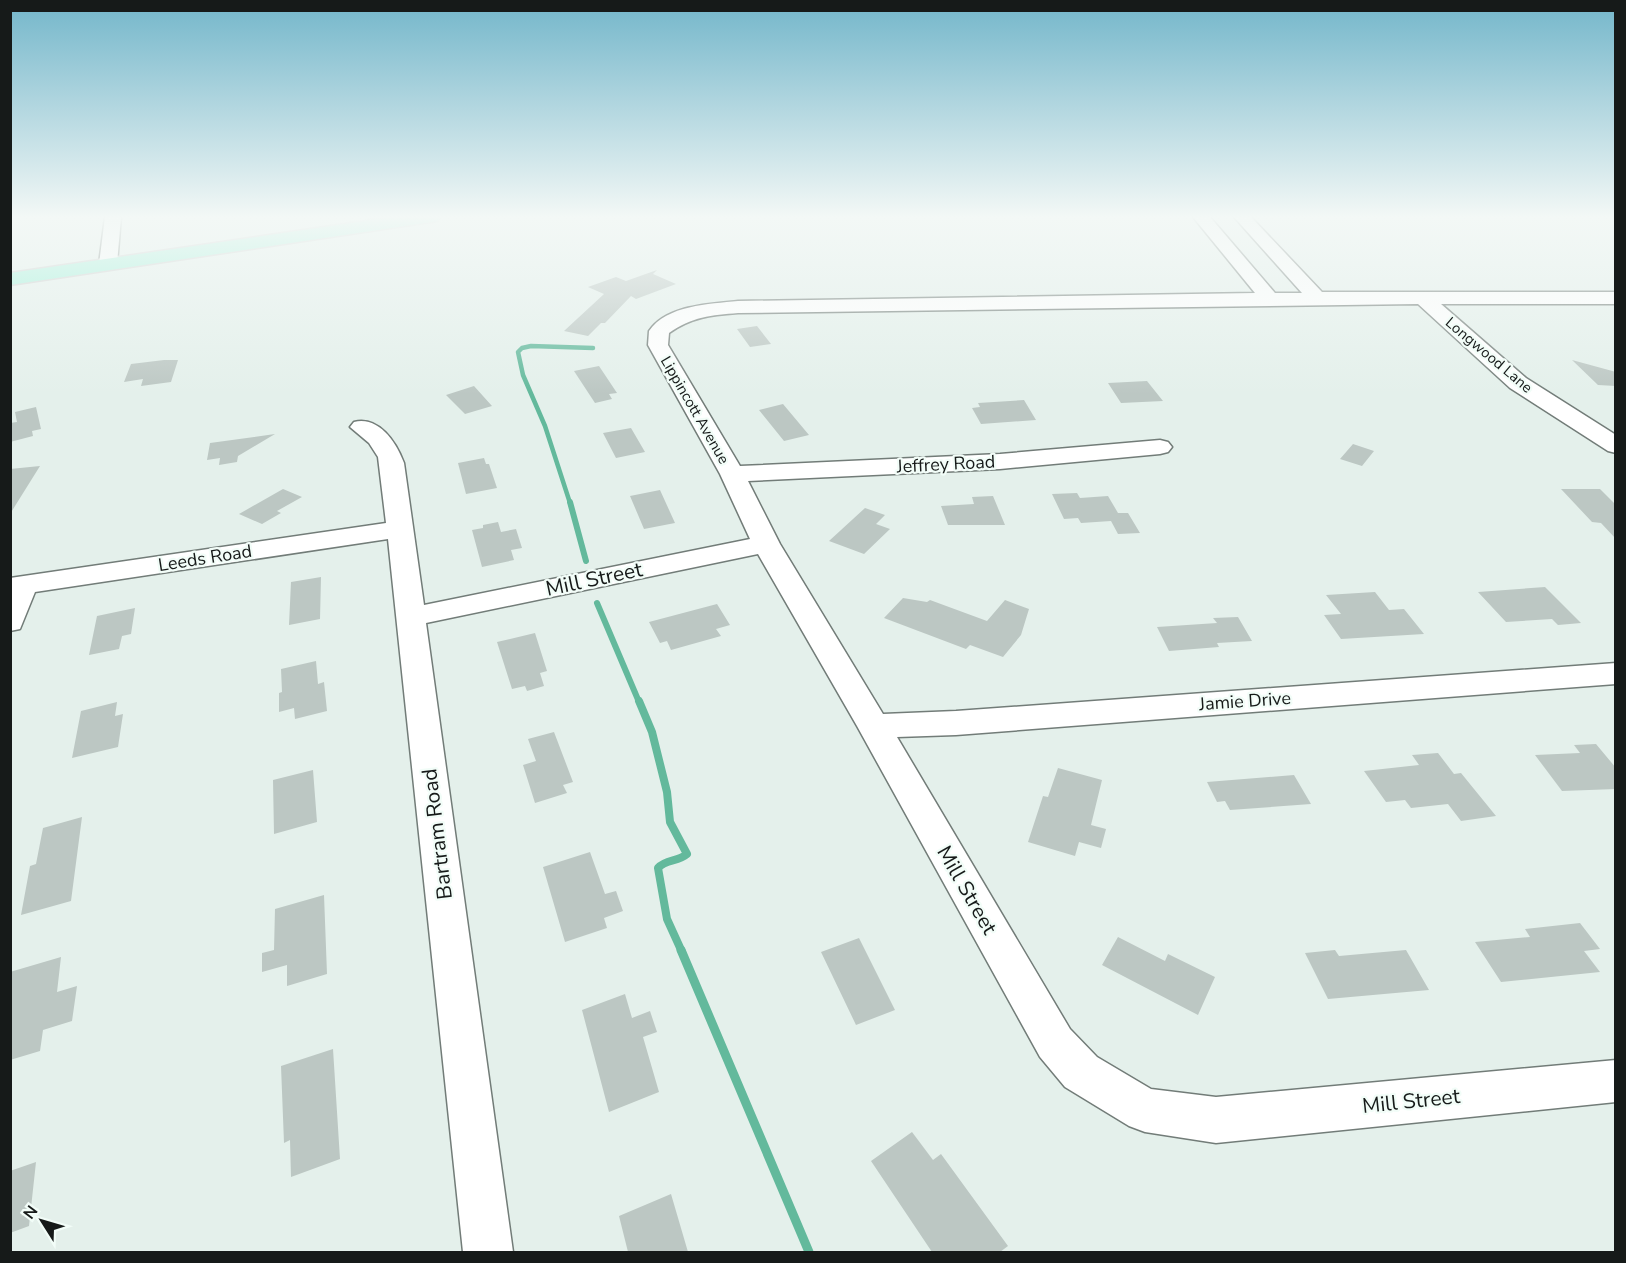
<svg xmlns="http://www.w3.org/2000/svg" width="1626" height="1263" viewBox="0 0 1626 1263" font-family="'Nunito Sans',sans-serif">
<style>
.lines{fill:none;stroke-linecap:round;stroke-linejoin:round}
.stream-far3{stroke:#63b99c;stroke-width:4.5}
.stream-far2{stroke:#63b99c;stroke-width:6}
.stream-far1{stroke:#63b99c;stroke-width:8}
.stream{stroke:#63b99c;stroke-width:9}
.building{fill:#bcc7c3}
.minor-casing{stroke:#727c78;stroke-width:3}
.major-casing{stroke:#cccdcc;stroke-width:3}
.minor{fill:#fff;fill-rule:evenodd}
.major{fill:#9af1d7;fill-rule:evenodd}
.labels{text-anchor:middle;stroke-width:4.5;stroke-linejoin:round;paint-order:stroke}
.far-street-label{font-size:15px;fill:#161a19;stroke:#f2fdf8}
.street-label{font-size:18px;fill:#161a19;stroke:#f2fdf8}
.near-street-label{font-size:21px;fill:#161a19;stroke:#f2fdf8}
</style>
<rect width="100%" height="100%" fill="#e4f0eb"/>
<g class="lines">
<path class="stream-far3" d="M570,503L545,426L523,375L518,352L522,348L531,346L593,348"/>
<path class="stream-far2" d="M570,502L586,561
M597,603L639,702"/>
<path class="stream-far1" d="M639,701L652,732L667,792L670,822L687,854C678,862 666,859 658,868L667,919L682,952"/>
<path class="stream" d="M681,950L809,1252"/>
</g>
<path class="building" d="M657,270L653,274L676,284L636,299L631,296L605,323H601L588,336L564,331L604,294L588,287L616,277L626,281Z
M757,326L771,344L750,347L737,329Z
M164,360H178L171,382L141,386L143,379L124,382L131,364Z
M1572,360L1616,372V386L1598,385Z
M599,366L617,393L609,394L612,399L595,403L574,371Z
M1147,381L1163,401L1121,403L1108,383Z
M474,386L492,406L465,414L446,395Z
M1024,400L1036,420L981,424L972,408L980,407L978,403Z
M783,404L809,435L784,441L759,410Z
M36,407L41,429L32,431L33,436L10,442V423L17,422L15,412Z
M631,428L645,452L616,458L603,433Z
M275,434L238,456L237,462L219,465L220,458L207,460L210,443Z
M1353,444L1374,451L1362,466L1340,459Z
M484,458L486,464H489L497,488L466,494L458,463Z
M40,466L10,514V469Z
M283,489L302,497L277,511L281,513L262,524L239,514Z
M1561,489H1600L1616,505V539L1601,523L1592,522Z
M660,490L675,523L644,529L630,496Z
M1077,493L1080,498L1108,496L1118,513H1128L1140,533L1118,534L1111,521L1081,523L1078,518L1064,519L1052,494Z
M993,496L1005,525H948L941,506L974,504L972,497Z
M865,508L885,515L876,524L890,529L864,554L829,541Z
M498,522L501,532L516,529L522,548L511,550L514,560L482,567L472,530L483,528V525Z
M321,577L320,619L289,625L291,582Z
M1545,587L1581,623L1558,625L1552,619L1506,622L1478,592Z
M1375,592L1389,610L1404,609L1424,634L1341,639L1324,615L1341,614L1326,595Z
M903,598L927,602L930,600L987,621L1005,600L1029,609L1021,635L1003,657L970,645L966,649L884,618Z
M717,604L730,625L716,629L721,636L671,650L667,641L660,643L649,622Z
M135,608L131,634L122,636L119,649L89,655L97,616Z
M1238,617L1252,641L1217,643L1219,647L1169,651L1157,627L1217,623L1213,618Z
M535,633L547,671L540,673L544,686L527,691L525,686L512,689L497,642Z
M316,661L318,684L324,682L327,711L295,719L294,708L279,712V693L282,692L281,669Z
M117,702L115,716L123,714L118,747L72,758L81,711Z
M554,732L573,782L563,785L567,793L535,803L523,765L536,761L528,739Z
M1596,744L1616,768V789L1562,791L1535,755L1580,753L1574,745Z
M1438,753L1454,774L1461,773L1496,816L1461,821L1448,804L1411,808L1405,800L1386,802L1364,771L1419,765L1412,755Z
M1058,768L1102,780L1091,825L1106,829L1101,848L1079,842L1075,856L1028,842L1043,796L1048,797Z
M313,770L317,822L274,834L273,780Z
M1294,775L1311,804L1230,810L1225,801L1217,802L1207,782Z
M82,817L71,901L21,915L30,866L36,864L43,828Z
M590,852L605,894L616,891L623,911L604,918L607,928L565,942L543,867Z
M324,895L327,974L287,986V965L262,972V953L274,950L275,909Z
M1580,923L1600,949L1584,951L1600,972L1501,982L1475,942L1530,937L1525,929Z
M1118,937L1165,961L1168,954L1215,977L1198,1015L1102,965Z
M859,938L895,1010L856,1025L821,952Z
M1335,950L1339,956L1406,950L1429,990L1328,999L1305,953Z
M61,957L57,992L77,986L72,1021L43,1030L40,1051L10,1060V972Z
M625,994L632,1018L650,1011L657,1032L643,1037L659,1092L609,1112L582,1010Z
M333,1049L340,1159L291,1177L290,1140L284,1143L281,1066Z
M912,1132L933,1160L941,1154L1008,1246L1000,1252H932L871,1161Z
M36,1162L29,1226L10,1233V1171Z
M671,1194L688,1252H628L619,1216Z"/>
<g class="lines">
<g class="minor-casing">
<path id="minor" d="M105,217H121L117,264L114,268H102L99,264Z
M1193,217H1210L1275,293H1302L1234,217H1251L1322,292H1616V304H1441L1526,378L1616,435V453L1608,451L1510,388L1418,304L738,313C712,315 691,317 669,333L668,345L740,466L1000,454L1160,440L1168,442L1172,447L1168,452L1160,454L1000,469L748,481L780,544L883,714L956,711L1616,663V684L956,735L897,737L1070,1029L1097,1057L1151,1089L1216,1097L1616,1060V1102L1216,1143L1145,1132L1129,1126L1065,1087L1040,1057L857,726L758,554L426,623L513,1252H463L388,539L35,592L20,629L10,631V578L386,523L378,457L369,443L350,427L354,422C379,416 396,442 404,463L424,605L750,539L720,474L648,345L649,331C667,305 709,304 738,301L1255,293Z"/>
</g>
<g class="major-casing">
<path id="major" d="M392,217H440L437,221L431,222L10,285V273Z"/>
</g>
<use href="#minor" class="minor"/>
<use href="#major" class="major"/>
</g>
<linearGradient id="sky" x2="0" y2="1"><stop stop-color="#73b6ca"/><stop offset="0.55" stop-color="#f3f8f6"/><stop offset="1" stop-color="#f3f8f6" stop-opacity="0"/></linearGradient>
<rect width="1626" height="394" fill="url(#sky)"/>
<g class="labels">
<g class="far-street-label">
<text transform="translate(1489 355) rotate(40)" y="5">Longwood Lane</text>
<text transform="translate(695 410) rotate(60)" y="5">Lippincott Avenue</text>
</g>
<g class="street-label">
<text transform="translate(946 464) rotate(-3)" y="6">Jeffrey Road</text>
<text transform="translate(205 558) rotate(-9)" y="6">Leeds Road</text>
<text transform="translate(1245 701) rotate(-4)" y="6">Jamie Drive</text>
</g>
<g class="near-street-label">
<text transform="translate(594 579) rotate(-12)" y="7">Mill Street</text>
<text transform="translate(437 834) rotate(-97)" y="7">Bartram Road</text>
<text transform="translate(967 890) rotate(60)" y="7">Mill Street</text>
<text transform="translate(1411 1101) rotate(-6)" y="7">Mill Street</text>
</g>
</g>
<rect width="1626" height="1263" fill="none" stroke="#161a19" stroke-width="24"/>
<g transform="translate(42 1221) rotate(307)" stroke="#f2fdf8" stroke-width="4.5" paint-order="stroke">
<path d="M0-4.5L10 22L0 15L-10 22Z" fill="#161a19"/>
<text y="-9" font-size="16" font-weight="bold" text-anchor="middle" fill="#161a19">N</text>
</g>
</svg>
